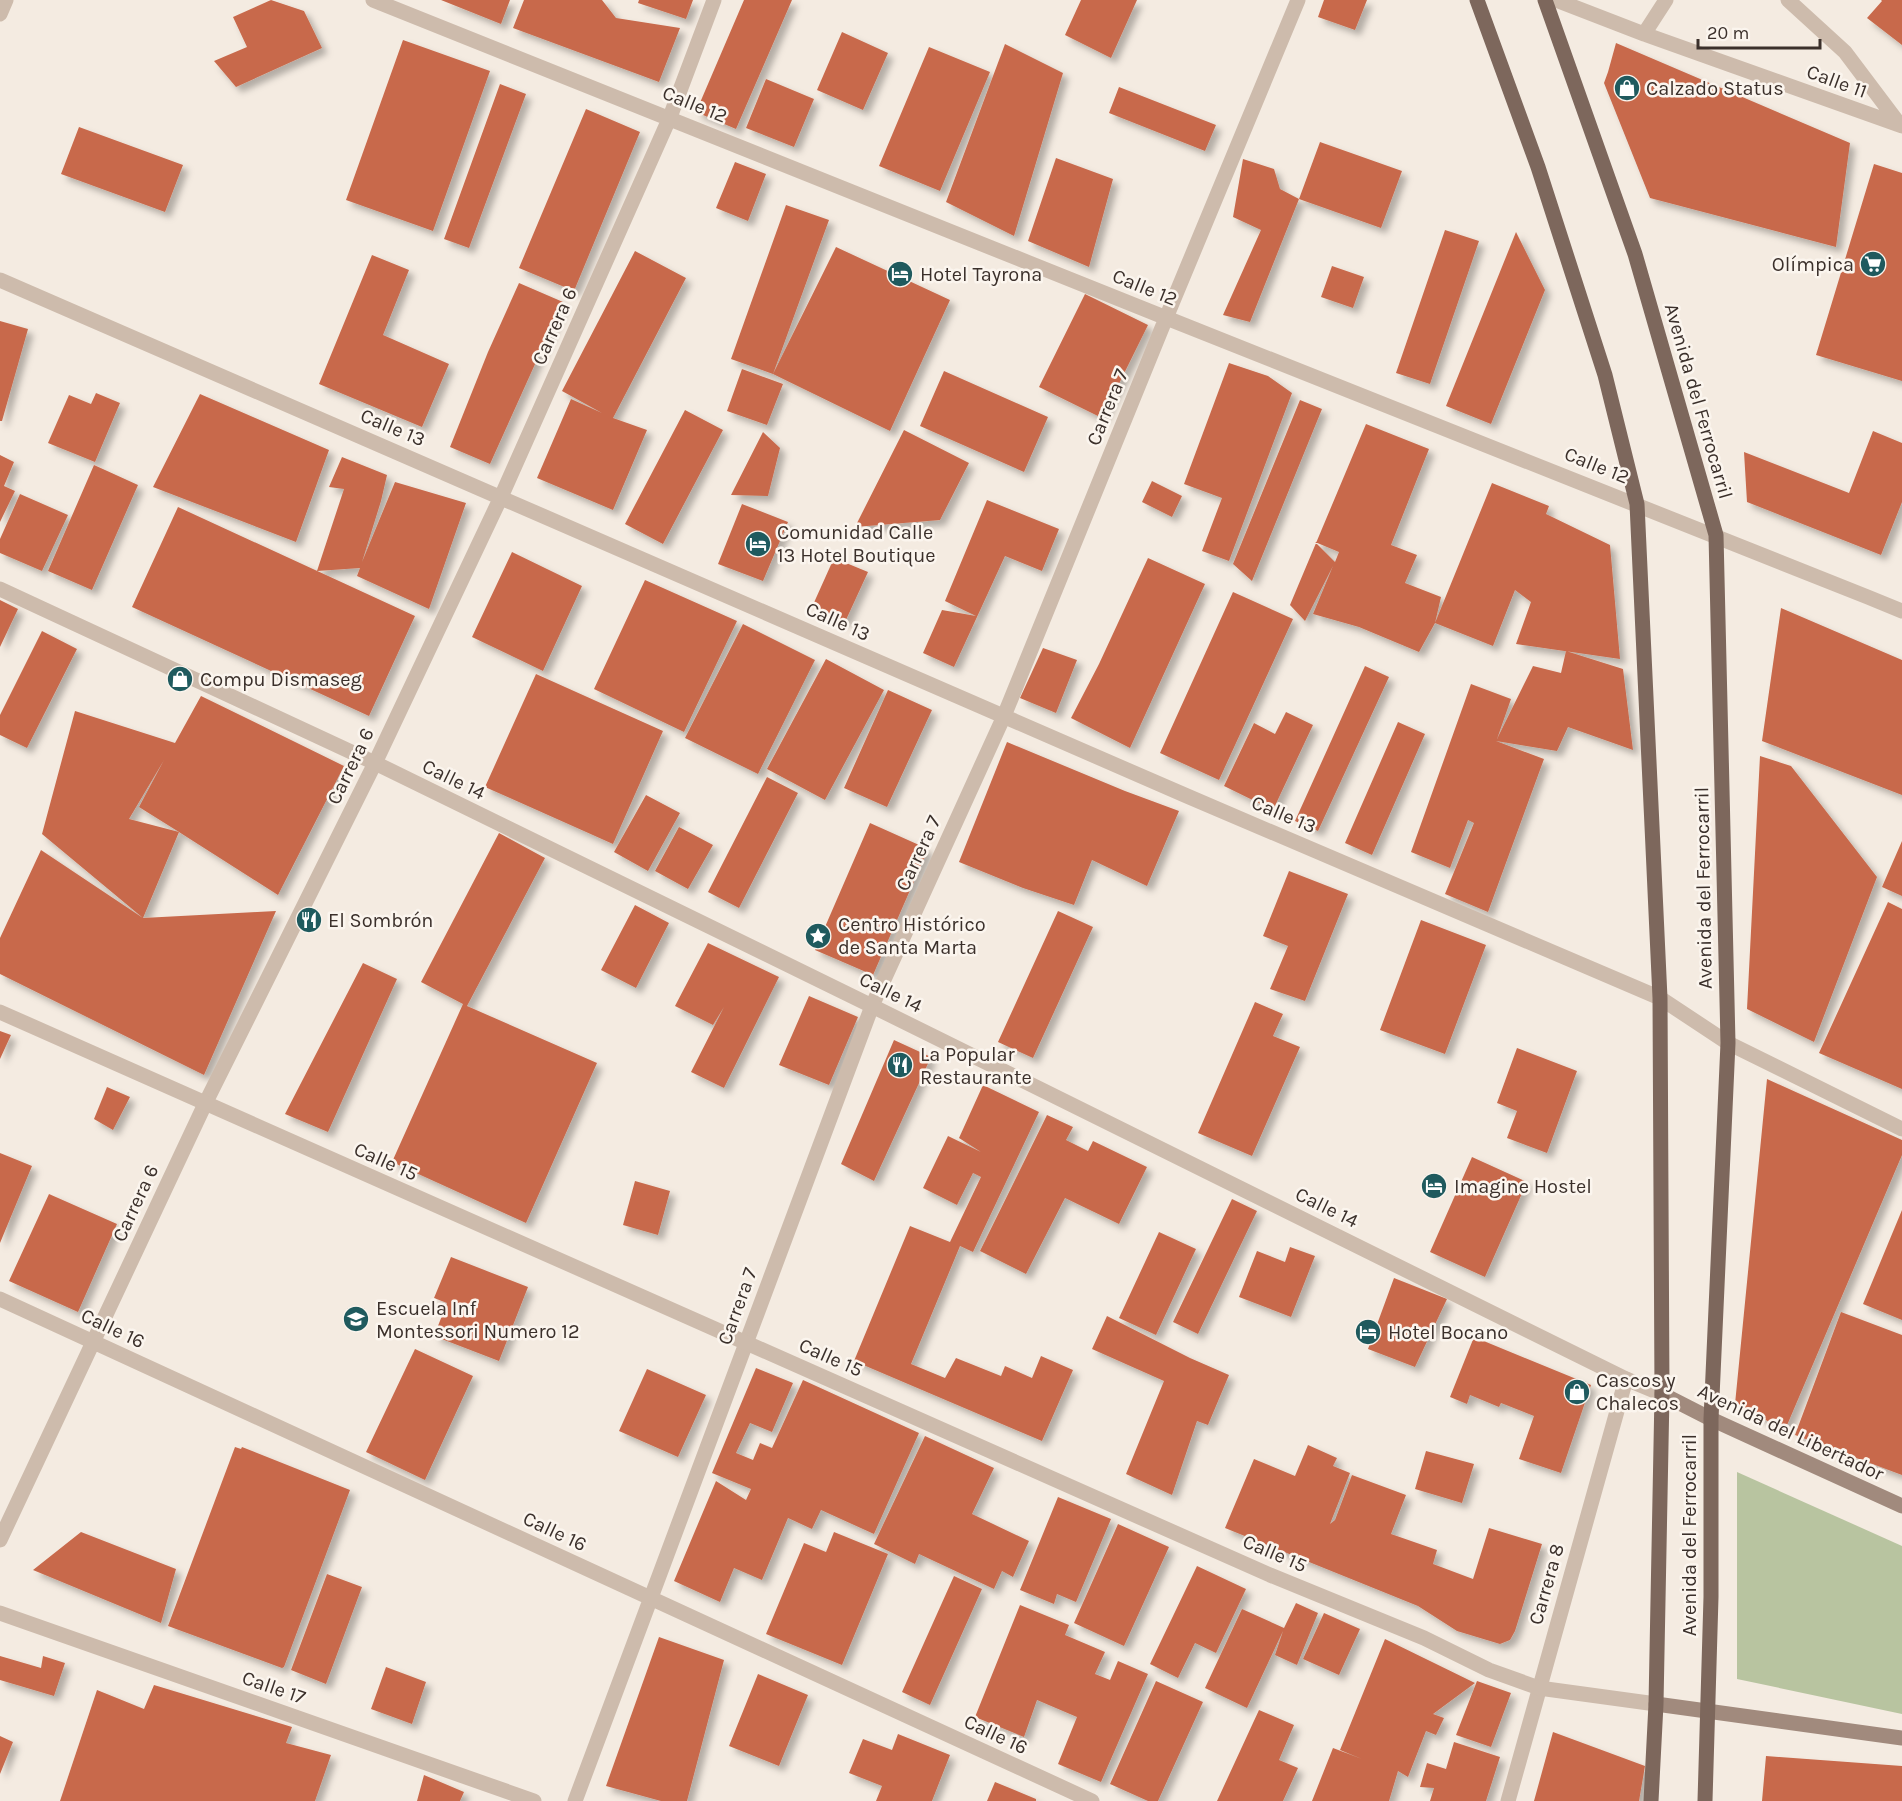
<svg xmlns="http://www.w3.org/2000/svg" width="1902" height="1801" viewBox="0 0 1902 1801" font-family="Karla,sans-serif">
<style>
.green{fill:#b8c4a0}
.building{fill:#c8694b;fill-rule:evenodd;filter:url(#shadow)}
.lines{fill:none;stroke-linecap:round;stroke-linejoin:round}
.minor{stroke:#cdbbac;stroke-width:15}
.tertiary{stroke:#cdbbac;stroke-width:15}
.secondary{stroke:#a18a7d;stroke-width:15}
.primary{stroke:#7d675c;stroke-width:15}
.labels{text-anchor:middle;stroke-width:5;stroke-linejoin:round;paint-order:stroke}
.street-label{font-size:20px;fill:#3b302b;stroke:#fbf5ee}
.poi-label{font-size:20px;fill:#3b302b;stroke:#fbf5ee;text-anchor:start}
</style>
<defs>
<filter id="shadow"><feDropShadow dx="5.5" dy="5.5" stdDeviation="3" flood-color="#0004"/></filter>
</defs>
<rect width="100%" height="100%" fill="#f4ebe1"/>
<path class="green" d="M1737,1472L1902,1546V1714L1737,1679Z"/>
<path class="building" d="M271,0L304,11L322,48L236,87L214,61L247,47L233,17Z
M441,0H510L501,24Z
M524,0H602L616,18L680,28L659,82L513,28Z
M639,0H693L686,19L638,3Z
M744,0H792L736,129L696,112Z
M1081,0H1137L1111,58L1065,35Z
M1324,0H1367L1355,30L1318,17Z
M1881,0H1902V45L1867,18L1882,1Z
M842,32L888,53L863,110L817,90Z
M403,40L490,71L433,231L346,200Z
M1616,43L1850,143L1836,247L1650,198L1604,83L1608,72Z
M1005,44L1063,73L1014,236L946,202Z
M929,47L990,72L940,191L879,166Z
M766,79L814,99L794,147L746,128Z
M500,84L526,94L469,248L444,239Z
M1119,87L1216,125L1205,151L1109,113Z
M586,109L640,132L574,291L519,268Z
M79,127L183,165L165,212L61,174Z
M1320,142L1402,171L1381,228L1299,199L1250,322L1223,315L1261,230L1233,217L1243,159L1274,169L1280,189L1299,199Z
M1056,158L1113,179L1089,267L1028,241Z
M735,162L766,174L748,221L716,208Z
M1874,164L1902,173V381L1816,355Z
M786,205L829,220L773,374L731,359Z
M1445,230L1479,241L1430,384L1396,373Z
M1516,232L1545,290L1491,424L1446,406Z
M836,247L950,300L890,431L773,374Z
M635,251L686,278L613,418L647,430L613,510L537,478L571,399L602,413L562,391Z
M372,255L409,270L383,335L449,364L422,427L319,384Z
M1332,266L1364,277L1353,308L1321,297Z
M519,283L563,302L490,464L450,447L488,352Z
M1085,294L1148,325L1102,418L1039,387Z
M0,321L28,329L2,421H0Z
M1229,363L1268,376L1292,393L1229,561L1202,551L1222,498L1184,484Z
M742,369L783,384L767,425L727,411Z
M944,371L1048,417L1024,472L920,426Z
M96,393L120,403L95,462L48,443L69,395L91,404Z
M200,394L329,450L296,542L153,487Z
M1300,400L1322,409L1252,581L1233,564Z
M685,410L723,430L663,544L625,524Z
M1366,424L1429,449L1391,545L1417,555L1405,583L1441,597L1435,623L1492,483L1549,506L1546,514L1610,545L1620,659L1516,644L1531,602L1515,590L1493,646L1435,623L1419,652L1359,627L1313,614L1333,566L1305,621L1290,605ZM1315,542L1339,552L1335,562Z
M904,430L969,463L940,520L855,527Z
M1873,431L1902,443V502L1881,555L1747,502L1744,452L1849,493Z
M763,432L780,448L768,496L731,495Z
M0,455L14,462L4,486L15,491L0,522Z
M342,457L387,475L381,501L362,562L395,482L466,503L429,609L357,576L360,568L317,571L344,489L329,487Z
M94,465L138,485L92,590L48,571Z
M1152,481L1182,496L1172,517L1142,502Z
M20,494L68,515L42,571L0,553V539Z
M987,500L1059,529L1042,571L1005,556L954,667L923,653L942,610L976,616L945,601Z
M742,504L788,522L763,581L718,564Z
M178,507L415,616L369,716L132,607Z
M512,552L582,586L543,671L472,637Z
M834,558L868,572L845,622L812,607Z
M1148,558L1205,584L1130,748L1071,718L1099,664Z
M645,580L737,621L684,732L594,689Z
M1233,592L1293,619L1219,780L1160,753Z
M0,600L18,609L0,647Z
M1781,608L1902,660V795L1762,741Z
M743,624L815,660L758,774L685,738Z
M42,631L77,649L27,748L0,735V715Z
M1043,648L1077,660L1056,713L1020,698Z
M1566,651L1623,669L1633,750L1568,727L1557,751L1496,741L1544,759L1488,912L1445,894L1474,823L1468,820L1450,868L1411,852L1471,684L1511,699L1497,739L1533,666L1561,673Z
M826,659L884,690L825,800L767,769Z
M1365,666L1389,677L1318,831L1295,821Z
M536,674L663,731L613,844L485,787Z
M888,690L932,710L887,807L844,788Z
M201,696L344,766L278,895L179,832L143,918L276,911L204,1075L0,974V938L41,850L143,918L42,834L75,711L175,743ZM164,760L139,807L179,832L129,819Z
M1286,712L1313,725L1273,810L1224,786L1254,723L1275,734Z
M1398,722L1425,734L1372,855L1345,843Z
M1007,742L1125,791L1179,811L1147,886L1092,860L1074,905L1023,888L959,862Z
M1760,756L1791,766L1877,877L1814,1042L1747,1009Z
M767,777L798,793L739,908L708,892Z
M646,795L680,813L648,871L614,852Z
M870,823L928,849L873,975L815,950Z
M679,827L713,845L688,889L655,871Z
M499,833L545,858L467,1006L597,1063L526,1223L392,1162L463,1004L421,982Z
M1902,841V896L1882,887Z
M1289,871L1348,894L1305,1001L1270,989L1288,946L1263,936Z
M1888,902L1902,909V1089L1819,1053Z
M635,905L669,923L636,988L601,970Z
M1058,911L1093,927L1033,1058L998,1042Z
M1421,920L1486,945L1445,1054L1380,1030Z
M708,943L779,977L724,1088L691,1072L724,1007L713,1025L675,1006Z
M363,963L397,979L328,1132L285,1114Z
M809,996L858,1017L829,1085L779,1065Z
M1255,1002L1283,1014L1273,1036L1300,1047L1252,1156L1198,1133Z
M0,1031L11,1035L0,1059Z
M894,1040L931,1057L874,1181L841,1164Z
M1517,1048L1577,1071L1547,1153L1507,1138L1517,1111L1497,1103Z
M1767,1079L1902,1140V1155L1785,1430L1735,1404Z
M983,1085L1039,1112L973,1252L960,1246L911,1364L945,1378L956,1358L1001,1376L1005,1366L1032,1378L1041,1356L1073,1370L1042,1441L854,1361L910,1226L950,1242L981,1177L973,1173L957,1205L923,1188L948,1136L981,1152L959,1138Z
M107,1087L130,1097L113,1130L94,1119Z
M1047,1115L1073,1127L1066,1140L1088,1151L1093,1141L1147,1167L1119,1224L1065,1198L1026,1274L980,1251Z
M0,1153L32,1166L0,1243Z
M1472,1157L1527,1182L1485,1277L1430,1252Z
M635,1181L670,1191L658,1235L623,1225Z
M49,1194L117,1224L78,1312L9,1281Z
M1232,1199L1257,1211L1198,1334L1173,1322Z
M1902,1210V1320L1863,1304Z
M1159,1232L1196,1249L1156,1335L1119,1318Z
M1290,1247L1315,1256L1291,1317L1239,1297L1257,1251L1285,1262Z
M451,1257L528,1287L499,1361L434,1336L447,1303L434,1298Z
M1394,1278L1447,1299L1415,1367L1368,1349Z
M1841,1312L1902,1335V1475L1795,1435Z
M1107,1316L1190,1358L1229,1375L1208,1425L1197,1421L1172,1495L1126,1474L1164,1381L1092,1349Z
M1474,1337L1591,1385L1561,1473L1519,1459L1534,1416L1501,1403L1499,1407L1470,1395L1467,1404L1450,1397Z
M415,1349L473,1376L425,1480L366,1452Z
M756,1368L793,1383L772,1432L750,1423L736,1453L753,1460L760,1443L772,1448L803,1380L919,1433L874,1534L821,1510L812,1529L788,1518L762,1580L734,1568L720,1602L674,1581L716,1481L746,1500L751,1489L712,1473Z
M647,1369L706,1395L678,1457L619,1431Z
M925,1436L994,1468L972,1514L1029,1541L1013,1577L1002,1571L994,1589L919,1554L915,1564L874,1544Z
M1308,1445L1337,1458L1333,1466L1350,1473L1330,1524L1335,1520L1352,1475L1406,1495L1391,1534L1437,1550L1433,1564L1473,1579L1489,1528L1542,1544L1515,1631L1510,1640L1500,1644L1457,1631L1418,1606L1225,1528L1254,1459L1295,1476Z
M235,1447L241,1449L242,1447L350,1490L284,1667L282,1668L168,1626Z
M1426,1451L1474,1464L1462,1503L1415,1489Z
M1058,1497L1111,1519L1076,1602L1057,1594L1054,1604L1020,1590Z
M1118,1524L1169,1547L1124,1646L1074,1623Z
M81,1532L176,1569L161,1623L33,1570Z
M834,1532L888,1554L842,1665L766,1634L804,1543L826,1552Z
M1197,1566L1246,1589L1216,1653L1195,1643L1178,1678L1150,1664Z
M327,1574L362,1587L326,1684L291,1670Z
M954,1576L982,1589L930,1705L902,1692Z
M1296,1603L1318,1613L1297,1665L1275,1655L1283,1631L1247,1708L1205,1688L1242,1609L1284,1628Z
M1020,1605L1069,1625L1065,1635L1105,1652L1095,1674L1110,1680L1118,1661L1148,1674L1101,1782L1058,1764L1077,1717L1037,1700L1024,1737L975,1717Z
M1324,1613L1360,1629L1339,1675L1303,1659Z
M659,1637L724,1660L687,1801H661L606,1786Z
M1385,1639L1475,1683L1433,1714L1444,1718L1436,1735L1426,1731L1408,1777L1398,1771L1389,1801H1312L1333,1748L1362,1759L1340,1750Z
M0,1656L41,1668L43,1656L65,1663L54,1696L0,1680Z
M386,1667L426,1682L412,1724L371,1709Z
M758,1674L808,1695L779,1766L729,1746Z
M1156,1681L1203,1702L1158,1801H1148L1110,1784Z
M1477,1681L1511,1693L1491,1747L1456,1735Z
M154,1685L292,1727L286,1743L331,1755L315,1801H60L97,1690L144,1709Z
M1259,1710L1294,1725L1279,1760L1298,1768L1283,1801H1217Z
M1553,1732L1645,1766L1639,1801H1534Z
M898,1734L950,1755L932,1801H876L882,1786L849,1773L863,1739L892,1750Z
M0,1736L13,1742L0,1774Z
M1454,1742L1500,1757L1486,1801H1430L1434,1788L1420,1787L1427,1763L1446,1769Z
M1766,1756L1902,1766V1801H1762Z
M424,1775L464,1792L460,1801H417Z
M995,1782L1036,1799V1801H987Z"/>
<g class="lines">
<path class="minor" d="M373,0C637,104 900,211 1164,317C1410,416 1657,511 1902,611
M1556,0L1644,34L1902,126
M1788,0L1845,52L1900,125
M1644,34L1666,0
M0,280L1187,796L1660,998L1728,1043L1902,1129
M0,1299L1092,1801
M0,1540L205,1104L375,763L501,497L670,117L714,0
M0,1613L534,1801
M575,1801L872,1006L1004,716L1166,318L1298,0
M1508,1801L1626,1379"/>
<path class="tertiary" d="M0,14L6,0
M0,589L375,763L872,1006L1626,1379L1662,1394
M0,1012L1270,1575L1424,1638L1489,1670L1539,1688L1656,1704"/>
<path class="secondary" d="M1662,1394L1711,1419L1902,1506
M1656,1704L1902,1738"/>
<path class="primary" d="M1477,0L1538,167L1605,375L1637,504L1660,998L1662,1394L1656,1704L1651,1801
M1545,0L1635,254L1716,535L1728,1043L1711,1419V1597L1705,1801"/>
</g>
<defs>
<g id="shop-disc" transform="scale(1.35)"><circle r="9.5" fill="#1f5a5e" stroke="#fbf5ee"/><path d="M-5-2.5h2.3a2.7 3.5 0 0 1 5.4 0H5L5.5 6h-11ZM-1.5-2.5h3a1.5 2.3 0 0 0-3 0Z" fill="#fff"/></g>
<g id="supermarket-disc" transform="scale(1.35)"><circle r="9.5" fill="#1f5a5e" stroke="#fbf5ee"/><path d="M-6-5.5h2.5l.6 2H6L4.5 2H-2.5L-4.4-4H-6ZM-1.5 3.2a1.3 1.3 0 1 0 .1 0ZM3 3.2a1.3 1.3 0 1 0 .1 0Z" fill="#fff"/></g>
<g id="hotel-disc" transform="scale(1.35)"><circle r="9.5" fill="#1f5a5e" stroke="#fbf5ee"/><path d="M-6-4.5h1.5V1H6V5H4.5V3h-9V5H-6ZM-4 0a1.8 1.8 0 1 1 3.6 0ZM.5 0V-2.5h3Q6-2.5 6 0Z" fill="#fff"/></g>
<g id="restaurant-disc" transform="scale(1.35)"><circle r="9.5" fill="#1f5a5e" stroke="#fbf5ee"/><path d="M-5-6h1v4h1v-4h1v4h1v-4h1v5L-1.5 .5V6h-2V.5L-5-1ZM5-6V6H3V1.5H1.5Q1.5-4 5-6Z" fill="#fff"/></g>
<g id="sight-disc" transform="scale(1.35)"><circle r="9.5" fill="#1f5a5e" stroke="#fbf5ee"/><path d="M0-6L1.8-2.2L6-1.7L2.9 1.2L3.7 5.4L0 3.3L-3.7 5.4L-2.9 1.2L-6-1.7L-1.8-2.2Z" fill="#fff"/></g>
<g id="school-disc" transform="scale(1.35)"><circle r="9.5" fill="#1f5a5e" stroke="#fbf5ee"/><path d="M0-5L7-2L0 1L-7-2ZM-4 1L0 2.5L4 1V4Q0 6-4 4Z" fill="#fff"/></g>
</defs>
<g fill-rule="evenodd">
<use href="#shop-disc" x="1627" y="88"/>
<use href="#supermarket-disc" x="1873" y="264"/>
<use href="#hotel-disc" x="900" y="274"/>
<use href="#hotel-disc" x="758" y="544"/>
<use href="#shop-disc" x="180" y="679"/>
<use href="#restaurant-disc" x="309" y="920"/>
<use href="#sight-disc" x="818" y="936"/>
<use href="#restaurant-disc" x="900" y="1065"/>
<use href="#hotel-disc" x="1434" y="1186"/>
<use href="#school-disc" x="356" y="1319"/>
<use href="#hotel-disc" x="1368" y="1332"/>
<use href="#shop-disc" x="1577" y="1392"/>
</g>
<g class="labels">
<g class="street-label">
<text transform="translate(1837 81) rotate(20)" y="7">Calle 11</text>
<text transform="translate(695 104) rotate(22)" y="7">Calle 12</text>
<text transform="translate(1145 287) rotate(22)" y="7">Calle 12</text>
<text transform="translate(554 326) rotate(-66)" y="7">Carrera 6</text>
<text transform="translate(1699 401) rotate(74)" y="7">Avenida del Ferrocarril</text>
<text transform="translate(1107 407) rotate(-68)" y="7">Carrera 7</text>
<text transform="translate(393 427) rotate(23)" y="7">Calle 13</text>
<text transform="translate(1597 465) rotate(22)" y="7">Calle 12</text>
<text transform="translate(838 621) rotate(24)" y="7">Calle 13</text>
<text transform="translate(350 766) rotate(-64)" y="7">Carrera 6</text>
<text transform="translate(454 779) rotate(26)" y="7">Calle 14</text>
<text transform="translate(1284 814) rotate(23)" y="7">Calle 13</text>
<text transform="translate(918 853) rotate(-65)" y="7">Carrera 7</text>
<text transform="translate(1703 888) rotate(-91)" y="7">Avenida del Ferrocarril</text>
<text transform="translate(891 992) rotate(26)" y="7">Calle 14</text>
<text transform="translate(386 1161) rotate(24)" y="7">Calle 15</text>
<text transform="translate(135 1203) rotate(-65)" y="7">Carrera 6</text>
<text transform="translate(1327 1207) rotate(26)" y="7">Calle 14</text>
<text transform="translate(737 1306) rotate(-70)" y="7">Carrera 7</text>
<text transform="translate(113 1328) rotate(25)" y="7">Calle 16</text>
<text transform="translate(831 1357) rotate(24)" y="7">Calle 15</text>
<text transform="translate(1791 1432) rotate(25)" y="7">Avenida del Libertador</text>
<text transform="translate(555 1531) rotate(25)" y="7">Calle 16</text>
<text transform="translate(1689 1535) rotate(-90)" y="7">Avenida del Ferrocarril</text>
<text transform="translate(1275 1553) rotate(23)" y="7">Calle 15</text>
<text transform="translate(1546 1584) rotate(-74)" y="7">Carrera 8</text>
<text transform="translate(274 1687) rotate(19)" y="7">Calle 17</text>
<text transform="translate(996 1734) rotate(25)" y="7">Calle 16</text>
</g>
<g class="poi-label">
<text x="1646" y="95">Calzado Status</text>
<text x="1854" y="271" text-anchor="end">Olímpica</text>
<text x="920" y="281">Hotel Tayrona</text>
<text x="777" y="539">Comunidad Calle<tspan x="777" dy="23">13 Hotel Boutique</tspan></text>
<text x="200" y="686">Compu Dismaseg</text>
<text x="328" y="927">El Sombrón</text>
<text x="838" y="931">Centro Histórico<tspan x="838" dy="23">de Santa Marta</tspan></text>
<text x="920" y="1061">La Popular<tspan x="920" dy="23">Restaurante</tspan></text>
<text x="1454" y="1193">Imagine Hostel</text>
<text x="376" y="1315">Escuela Inf<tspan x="376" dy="23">Montessori Numero 12</tspan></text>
<text x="1388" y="1339">Hotel Bocano</text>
<text x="1596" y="1387">Cascos y<tspan x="1596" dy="23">Chalecos</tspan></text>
</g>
</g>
<path d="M1698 39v9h122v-9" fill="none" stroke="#3b302b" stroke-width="3"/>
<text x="1707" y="39" font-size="18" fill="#3b302b" stroke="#fbf5ee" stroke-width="4.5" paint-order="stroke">20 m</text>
</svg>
